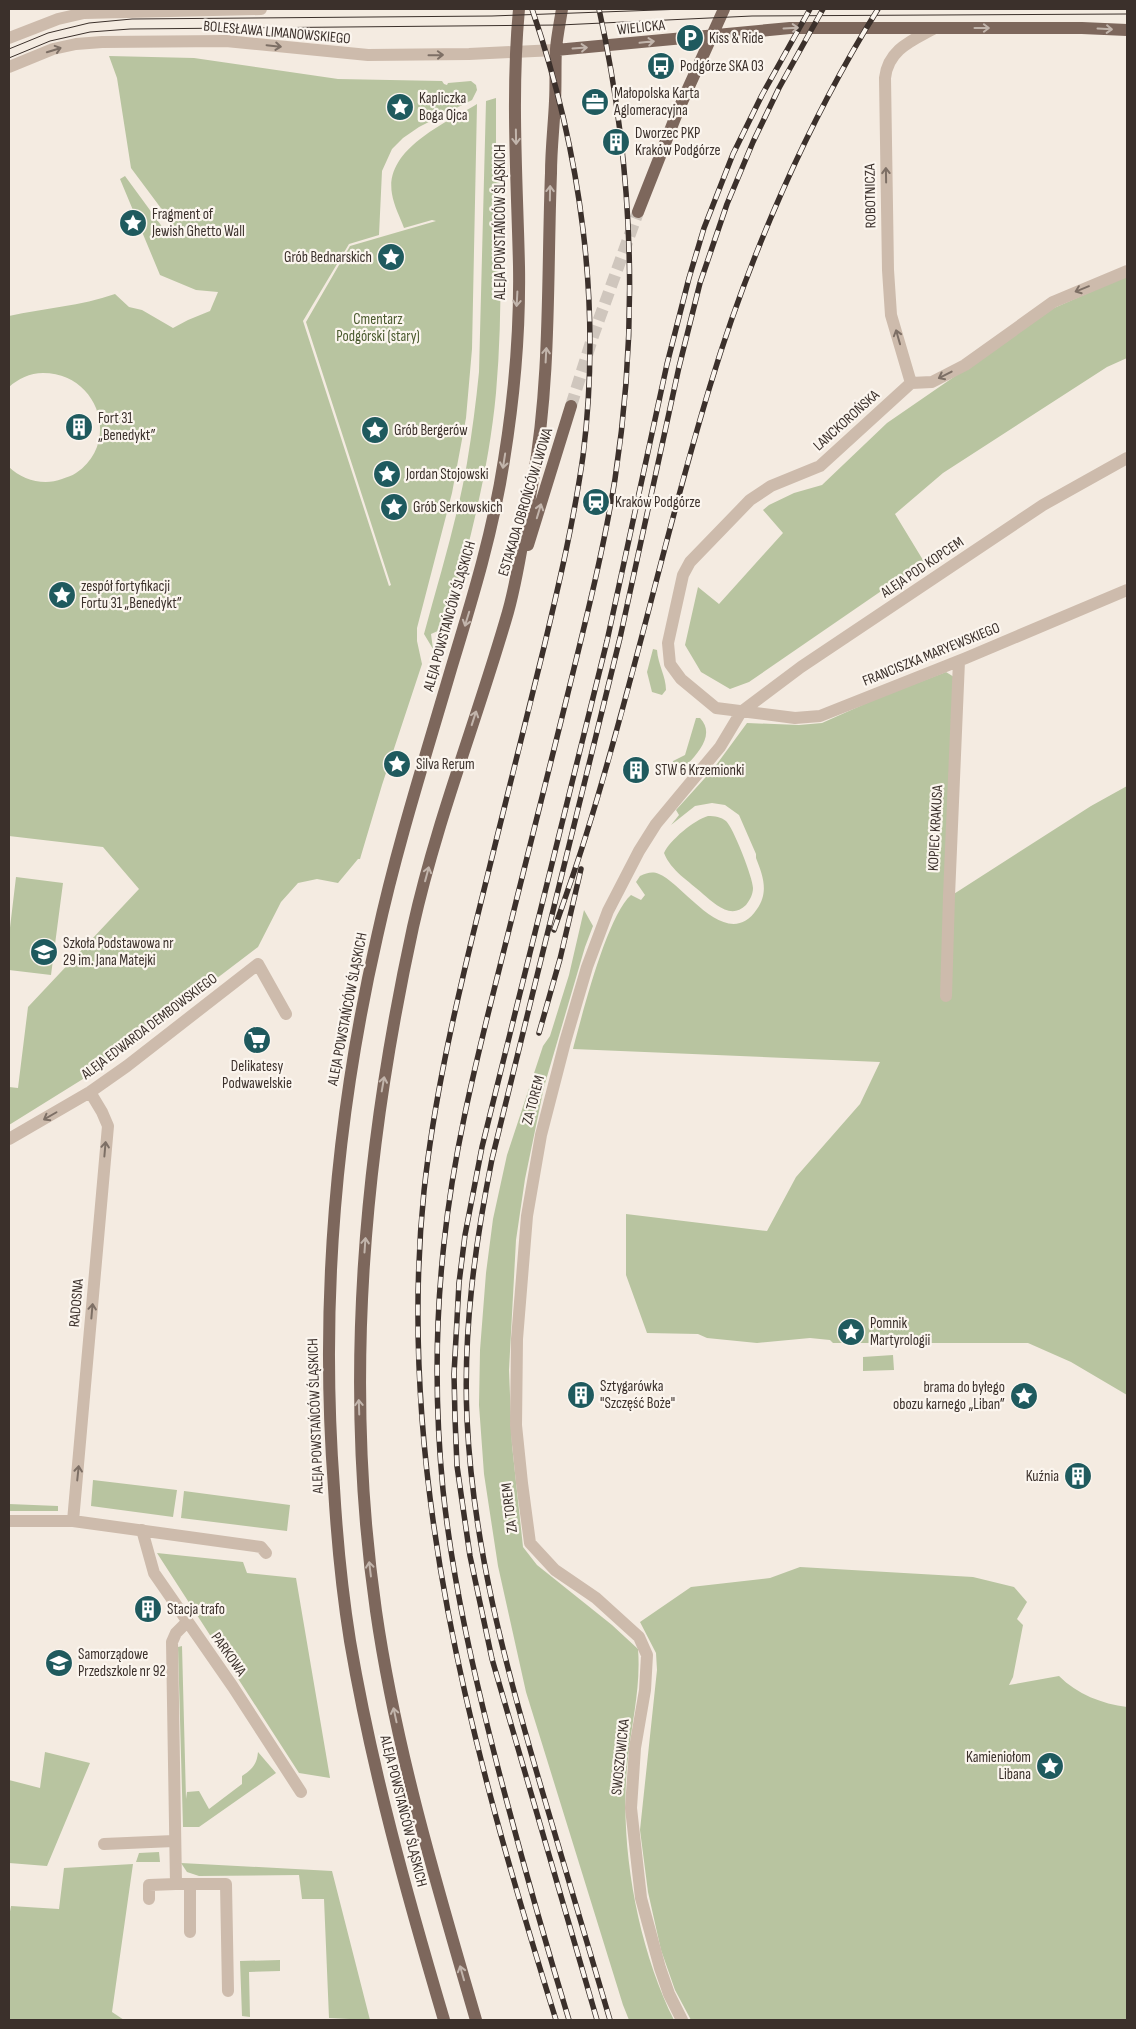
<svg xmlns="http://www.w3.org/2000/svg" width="1136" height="2029" viewBox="0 0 1136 2029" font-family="'Sofia Sans Condensed',sans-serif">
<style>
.green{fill:#b8c4a0}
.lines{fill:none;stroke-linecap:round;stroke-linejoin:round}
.major-tunnel{stroke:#cfc6bd;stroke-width:12;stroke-dasharray:12 6;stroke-linecap:butt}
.minor{stroke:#cdbbac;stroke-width:12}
.major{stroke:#7d675c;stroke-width:12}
.tram{stroke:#3b302b;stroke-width:1}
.rail-casing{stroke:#3b302b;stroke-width:5.5}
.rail{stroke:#fbf5ee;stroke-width:4;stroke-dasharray:11;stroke-linecap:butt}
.oneway{stroke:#c2b5ac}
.oneway2{stroke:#7d6f65}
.labels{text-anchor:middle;stroke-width:4.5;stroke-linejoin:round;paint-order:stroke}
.street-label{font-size:15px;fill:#3b302b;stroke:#fbf5ee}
.poi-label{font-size:15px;fill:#3b302b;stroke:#fbf5ee;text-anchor:start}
.park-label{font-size:15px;fill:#4a5a2e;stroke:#fbf5ee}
</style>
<rect width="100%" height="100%" fill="#f4ebe1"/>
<path class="green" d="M109,56L194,58L338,79L442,81L444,84L447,85L448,83L471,81L476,85L477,90L472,100L419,127L403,138L392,149L382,171L379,235L349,244L303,321L389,586L391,585L306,322L350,246L436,221L432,220L404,228C400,217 394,206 392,194C384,149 446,123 477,104L472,349L466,418L452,493L417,628V641L422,664L382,785L360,859H358L338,883L317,879L298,883L281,902L258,947L91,1074L9,1125V1087L18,1088L28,1007L139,889L103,847L9,836V467C22,480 44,486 62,479C66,477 72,476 76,473C121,443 99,373 43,373C30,373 18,379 9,387V316C44,308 81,306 115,294L129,307L142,310L173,328L188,320L210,311L218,292L196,290L160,275L120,179L125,176L166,232L175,227L131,168L117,78Z
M496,98V156L500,157C500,236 503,314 496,393C489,468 470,543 449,615H444L440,630L431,634L433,649L424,634C439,578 457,521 467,463C472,433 476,402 479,372L486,101Z
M1127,276V358L1107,367L943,473L895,514L926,565L906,574L749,682L730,689L701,672L685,645L698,587L719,604L783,533L763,510L769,505L794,493L822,485L887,423L1054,308Z
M653,649L657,650C658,665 666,676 666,690L662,695L652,692L647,672Z
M946,672L954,677L946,899L1091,806L1127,786V1395L1071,1362L1028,1343H833L830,1340L810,1338L757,1343L707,1338L698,1334L647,1333L626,1275V1214L767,1231L796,1177L860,1104L880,1062L573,1049C582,1015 607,916 631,895L641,900L645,895L636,882L640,876C647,873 652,871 659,874C684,884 727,954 757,909C769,892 763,876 756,858V854L739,815L725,805L712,803L695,806L671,825L679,815L676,810L714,768L747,723L799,725L822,723L878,698Z
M696,718H700C718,737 692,759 679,773L672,767L673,761L685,755Z
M708,816C715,816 721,817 726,821C733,827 753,878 753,888C753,894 750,900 746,905C731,920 715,904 703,894C689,881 671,871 664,853C670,840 694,820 708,816Z
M16,877L63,883L51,975L9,970V936Z
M584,910L593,926L585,947L544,1087L525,1179L516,1240L509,1370L512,1445L523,1547L537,1565L612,1625L638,1649C641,1686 632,1721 628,1758C618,1841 637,1946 674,2020H629L623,2005L526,1692L498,1566L484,1474L479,1405L480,1350L486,1273L493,1219L507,1155L543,1046L550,1036L569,975Z
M893,1355L894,1370L863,1371V1357Z
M93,1480L177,1490L173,1517L91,1506Z
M184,1491L290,1505L287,1531L181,1518Z
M9,1504L58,1506V1511H9Z
M157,1553L243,1562L247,1573L296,1578L330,1778L299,1773Z
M800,1567L973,1577L1014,1587L1027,1602L1017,1619L1023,1625L1013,1677L1009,1685L1059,1676C1077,1694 1102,1704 1127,1707V2020H691L675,1990L661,1950L648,1892L640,1830L657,1670L656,1653L640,1622L691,1587L770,1578Z
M182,1646L186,1799L187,1792L199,1791L209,1809L242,1784V1776C252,1770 257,1764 258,1752L276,1773L199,1827H183L178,1647Z
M45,1752L90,1763L47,1866L9,1863V1780L40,1788Z
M159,1852L160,1862H136L139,1853Z
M181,1863L332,1871L370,2020L329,2018L324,1899H302L299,1875L199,1876L187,1872Z
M133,1864L112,2012L124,2020H9V1917L11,1906L59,1909L64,1868Z
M280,1960V1971L249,1972L250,2017L242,2016L240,1961Z"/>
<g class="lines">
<path class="major-tunnel" d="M571,406L593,336L638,212"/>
<path class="minor" d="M9,38L58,19L84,13L261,9
M9,67L53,49L76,44L102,42L226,41L368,55L469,54L556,50
M1127,271L1053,302L965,365L932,382L911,383L820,466L771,486L750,500L690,562L683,575L668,643L670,664L681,679L716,708L795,718L820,716L966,658L1127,590
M911,383L891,315L888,270L885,78C888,50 911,41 933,29
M946,996L949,896L959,661
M9,1139L90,1092L127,1066L258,964L286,1014
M9,1521H73L261,1547L266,1553
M73,1521L108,1126L102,1112L90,1092
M142,1530L154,1573L233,1687L301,1792
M187,1622L176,1633L172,1642L176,1884H226L228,1991
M104,1844L174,1841
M190,1885V1932
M149,1899V1885L176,1884
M682,2020L669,1994L660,1968L641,1898L631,1808L635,1748L645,1690L647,1655L639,1637L596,1598L555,1570L530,1543L522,1483L516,1425L517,1339L527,1216L541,1135L565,1042L587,967L608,911L639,851L656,824L720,747L741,712L801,667L1043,505L1127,458"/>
<path class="major" d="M556,50L790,28H1082L1127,30
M638,212L677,113L724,9
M528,545L571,406
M444,2020C407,1895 372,1770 350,1641C342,1591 337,1539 334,1488C320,1303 336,1117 377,937C397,846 425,758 451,669C472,600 493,532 504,460C514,398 520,328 519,266C517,180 511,94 519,9
M476,2020C437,1886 396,1750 376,1611C343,1382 364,1152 413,927C437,819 478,717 508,612C520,569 525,524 533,480C551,379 547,276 551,173C551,149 554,125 555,101C556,84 555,66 556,49C557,36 560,22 562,9"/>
<path class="tram" d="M9,49L48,33L89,23L132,19L492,16L685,9
M9,58L50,41L90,32L130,29L560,25L752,16L1127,14"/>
<g class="rail-casing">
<path id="rail" d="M532,9C581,152 602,305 583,456C574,520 559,584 544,647C522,738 499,828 477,918C455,1008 434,1098 424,1191C395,1473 473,1754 556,2020
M554,930C565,898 577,865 587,832C633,685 665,534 710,386C749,257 807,123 878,9
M539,1033L560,959L581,869
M569,2020C544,1938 521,1856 499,1772C475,1679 453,1585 443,1490C435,1408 435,1325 444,1243C453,1157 473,1074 494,990C518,894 542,797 566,701C584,627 603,554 615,479C639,322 633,164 599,9
M597,2020L492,1659L470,1556L457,1466L455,1418L454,1374L459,1283L465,1235L482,1147L607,641L667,364L689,278L704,228L733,154L762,95L810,9
M610,2020C587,1942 564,1865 541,1787C505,1664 473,1546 467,1419C463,1331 475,1244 492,1159L620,638L679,367L700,283L727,204L753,142L779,88L823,9"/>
</g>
<use href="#rail" class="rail"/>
</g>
<defs><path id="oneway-shaft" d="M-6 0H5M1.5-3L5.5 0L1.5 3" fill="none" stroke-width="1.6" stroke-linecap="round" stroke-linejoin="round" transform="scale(1.25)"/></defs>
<g class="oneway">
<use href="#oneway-shaft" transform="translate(791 28) rotate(-3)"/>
<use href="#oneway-shaft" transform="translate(982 28)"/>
<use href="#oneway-shaft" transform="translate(1105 29) rotate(3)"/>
<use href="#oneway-shaft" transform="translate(647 42) rotate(-6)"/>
<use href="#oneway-shaft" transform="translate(580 48) rotate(-4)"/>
<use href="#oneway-shaft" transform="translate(516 137) rotate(89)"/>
<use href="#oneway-shaft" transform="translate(550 193) rotate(-89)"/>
<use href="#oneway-shaft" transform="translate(517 299) rotate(93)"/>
<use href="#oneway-shaft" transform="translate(546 355) rotate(-87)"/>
<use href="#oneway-shaft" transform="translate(504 461) rotate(99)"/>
<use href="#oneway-shaft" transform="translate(539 511) rotate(-73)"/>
<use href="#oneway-shaft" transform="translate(467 619) rotate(107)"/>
<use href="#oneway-shaft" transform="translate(474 718) rotate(-72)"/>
<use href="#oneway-shaft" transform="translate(427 874) rotate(-75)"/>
<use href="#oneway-shaft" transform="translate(383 1084) rotate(-80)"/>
<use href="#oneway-shaft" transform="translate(365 1245) rotate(-86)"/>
<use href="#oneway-shaft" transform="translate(359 1407) rotate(-92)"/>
<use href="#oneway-shaft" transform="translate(370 1569) rotate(-97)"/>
<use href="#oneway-shaft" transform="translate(395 1715) rotate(-102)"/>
<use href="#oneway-shaft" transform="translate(462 1973) rotate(-106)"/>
</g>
<g class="oneway2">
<use href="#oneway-shaft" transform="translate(274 46) rotate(6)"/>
<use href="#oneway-shaft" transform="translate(54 50) rotate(-17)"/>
<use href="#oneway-shaft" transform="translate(436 55) rotate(-1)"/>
<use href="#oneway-shaft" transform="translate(886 175) rotate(-91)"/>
<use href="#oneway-shaft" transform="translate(1082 289) rotate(158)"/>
<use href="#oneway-shaft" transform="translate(898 337) rotate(-106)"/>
<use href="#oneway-shaft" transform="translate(945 375) rotate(153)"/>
<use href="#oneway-shaft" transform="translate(50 1116) rotate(150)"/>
<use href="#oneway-shaft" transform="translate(105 1149) rotate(-85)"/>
<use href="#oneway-shaft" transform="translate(92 1311) rotate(-85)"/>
<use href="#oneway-shaft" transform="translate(78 1473) rotate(-84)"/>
</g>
<defs>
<g id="parking-disc" transform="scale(1.4375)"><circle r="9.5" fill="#1f5a5e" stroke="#fbf5ee"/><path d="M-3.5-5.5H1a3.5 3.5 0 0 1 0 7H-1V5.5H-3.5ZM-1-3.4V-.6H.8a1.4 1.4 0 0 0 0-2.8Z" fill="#fff"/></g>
<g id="bus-disc" transform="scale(1.4375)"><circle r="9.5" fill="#1f5a5e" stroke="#fbf5ee"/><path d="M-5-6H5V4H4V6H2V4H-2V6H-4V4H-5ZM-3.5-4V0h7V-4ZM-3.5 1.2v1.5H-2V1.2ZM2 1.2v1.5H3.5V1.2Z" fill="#fff"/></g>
<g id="office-disc" transform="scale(1.4375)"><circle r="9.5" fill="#1f5a5e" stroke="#fbf5ee"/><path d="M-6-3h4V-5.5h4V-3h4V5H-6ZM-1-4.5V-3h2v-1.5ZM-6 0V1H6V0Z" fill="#fff"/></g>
<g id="sight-disc" transform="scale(1.4375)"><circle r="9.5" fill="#1f5a5e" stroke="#fbf5ee"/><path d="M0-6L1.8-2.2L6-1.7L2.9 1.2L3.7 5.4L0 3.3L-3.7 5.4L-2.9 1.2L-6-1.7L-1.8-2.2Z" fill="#fff"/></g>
<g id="building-disc" transform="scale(1.4375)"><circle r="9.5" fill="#1f5a5e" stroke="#fbf5ee"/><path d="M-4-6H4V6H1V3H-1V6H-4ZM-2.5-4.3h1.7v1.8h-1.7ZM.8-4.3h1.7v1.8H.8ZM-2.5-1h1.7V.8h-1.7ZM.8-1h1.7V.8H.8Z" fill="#fff"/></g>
<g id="station-disc" transform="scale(1.4375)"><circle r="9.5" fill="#1f5a5e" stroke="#fbf5ee"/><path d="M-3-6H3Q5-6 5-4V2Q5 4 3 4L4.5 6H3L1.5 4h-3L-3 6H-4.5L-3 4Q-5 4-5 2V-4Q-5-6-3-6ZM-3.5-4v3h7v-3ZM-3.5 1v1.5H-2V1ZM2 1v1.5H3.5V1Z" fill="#fff"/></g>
<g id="school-disc" transform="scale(1.4375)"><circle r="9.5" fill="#1f5a5e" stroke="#fbf5ee"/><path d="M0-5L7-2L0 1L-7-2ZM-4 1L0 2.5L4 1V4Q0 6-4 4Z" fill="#fff"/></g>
<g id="supermarket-disc" transform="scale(1.4375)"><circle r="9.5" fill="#1f5a5e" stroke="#fbf5ee"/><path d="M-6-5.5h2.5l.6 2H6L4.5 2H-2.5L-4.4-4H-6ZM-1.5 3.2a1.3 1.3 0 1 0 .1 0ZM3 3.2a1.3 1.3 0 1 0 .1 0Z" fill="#fff"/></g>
</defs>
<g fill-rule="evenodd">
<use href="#parking-disc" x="690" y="38"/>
<use href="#bus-disc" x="661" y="66"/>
<use href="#office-disc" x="595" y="102"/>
<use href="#sight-disc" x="400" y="107"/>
<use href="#building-disc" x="616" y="142"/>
<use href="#sight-disc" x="133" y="223"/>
<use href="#sight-disc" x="391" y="257"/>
<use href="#building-disc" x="79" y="427"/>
<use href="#sight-disc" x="375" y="430"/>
<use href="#sight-disc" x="387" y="474"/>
<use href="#station-disc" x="596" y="502"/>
<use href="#sight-disc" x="394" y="507"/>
<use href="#sight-disc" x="62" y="595"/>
<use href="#sight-disc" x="397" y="764"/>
<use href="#building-disc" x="636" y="770"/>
<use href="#school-disc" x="44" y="952"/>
<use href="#supermarket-disc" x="257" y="1040"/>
<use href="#sight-disc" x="851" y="1332"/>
<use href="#building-disc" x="581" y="1395"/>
<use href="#sight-disc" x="1024" y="1396"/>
<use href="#building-disc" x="1078" y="1476"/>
<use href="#building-disc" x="148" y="1609"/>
<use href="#school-disc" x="59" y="1663"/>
<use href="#sight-disc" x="1050" y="1766"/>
</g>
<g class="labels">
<g class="street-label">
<text transform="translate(641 27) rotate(-6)" y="5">WIELICKA</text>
<text transform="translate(277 32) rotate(5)" y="5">BOLESŁAWA LIMANOWSKIEGO</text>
<text transform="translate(870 196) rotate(-91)" y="5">ROBOTNICZA</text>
<text transform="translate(500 222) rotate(-90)" y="5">ALEJA POWSTAŃCÓW ŚLĄSKICH</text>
<text transform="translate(846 420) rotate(-42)" y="5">LANCKOROŃSKA</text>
<text transform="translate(525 502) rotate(-73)" y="5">ESTAKADA OBROŃCÓW LWOWA</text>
<text transform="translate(922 567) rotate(-34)" y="5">ALEJA POD KOPCEM</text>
<text transform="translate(449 616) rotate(-74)" y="5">ALEJA POWSTAŃCÓW ŚLĄSKICH</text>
<text transform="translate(931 654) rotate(-22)" y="5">FRANCISZKA MARYEWSKIEGO</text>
<text transform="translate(935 828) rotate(-87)" y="5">KOPIEC KRAKUSA</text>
<text transform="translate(347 1009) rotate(-79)" y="5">ALEJA POWSTAŃCÓW ŚLĄSKICH</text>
<text transform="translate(149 1026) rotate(-37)" y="5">ALEJA EDWARDA DEMBOWSKIEGO</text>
<text transform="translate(533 1100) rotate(-75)" y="5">ZA TOREM</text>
<text transform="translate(76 1303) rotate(-85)" y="5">RADOSNA</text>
<text transform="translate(315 1416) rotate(-92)" y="5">ALEJA POWSTAŃCÓW ŚLĄSKICH</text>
<text transform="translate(509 1508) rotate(-97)" y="5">ZA TOREM</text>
<text transform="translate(229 1654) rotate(55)" y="5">PARKOWA</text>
<text transform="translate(620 1757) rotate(-84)" y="5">SWOSZOWICKA</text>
<text transform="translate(404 1811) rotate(76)" y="5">ALEJA POWSTAŃCÓW ŚLĄSKICH</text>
</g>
<g class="poi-label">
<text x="709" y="43">Kiss &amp; Ride</text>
<text x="680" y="71">Podgórze SKA 03</text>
<text x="614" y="98">Małopolska Karta<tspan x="614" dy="17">Aglomeracyjna</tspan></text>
<text x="419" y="103">Kapliczka<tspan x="419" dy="17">Boga Ojca</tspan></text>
<text x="635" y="138">Dworzec PKP<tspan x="635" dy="17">Kraków Podgórze</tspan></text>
<text x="152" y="219">Fragment of<tspan x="152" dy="17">Jewish Ghetto Wall</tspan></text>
<text x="372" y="262" text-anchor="end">Grób Bednarskich</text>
<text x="98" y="423">Fort 31<tspan x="98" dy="17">„Benedykt”</tspan></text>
<text x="394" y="435">Grób Bergerów</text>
<text x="406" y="479">Jordan Stojowski</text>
<text x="615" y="507">Kraków Podgórze</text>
<text x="413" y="512">Grób Serkowskich</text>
<text x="81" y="591">zespół fortyfikacji<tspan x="81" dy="17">Fortu 31 „Benedykt”</tspan></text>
<text x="416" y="769">Silva Rerum</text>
<text x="655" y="775">STW 6 Krzemionki</text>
<text x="63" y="948">Szkoła Podstawowa nr<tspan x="63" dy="17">29 im. Jana Matejki</tspan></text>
<text x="257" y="1071" text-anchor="middle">Delikatesy<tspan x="257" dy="17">Podwawelskie</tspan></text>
<text x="870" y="1328">Pomnik<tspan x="870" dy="17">Martyrologii</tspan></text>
<text x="600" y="1391">Sztygarówka<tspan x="600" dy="17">"Szczęść Boże"</tspan></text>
<text x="1005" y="1392" text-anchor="end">brama do byłego<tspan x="1005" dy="17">obozu karnego „Liban”</tspan></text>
<text x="1059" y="1481" text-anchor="end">Kuźnia</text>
<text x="167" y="1614">Stacja trafo</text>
<text x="78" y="1659">Samorządowe<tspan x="78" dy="17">Przedszkole nr 92</tspan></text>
<text x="1031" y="1762" text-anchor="end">Kamieniołom<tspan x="1031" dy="17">Libana</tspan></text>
</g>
<g class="park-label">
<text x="378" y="324">Cmentarz<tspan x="378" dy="17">Podgórski (stary)</tspan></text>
</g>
</g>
<rect width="1136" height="2029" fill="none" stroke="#3b302b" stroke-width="20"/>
</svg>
